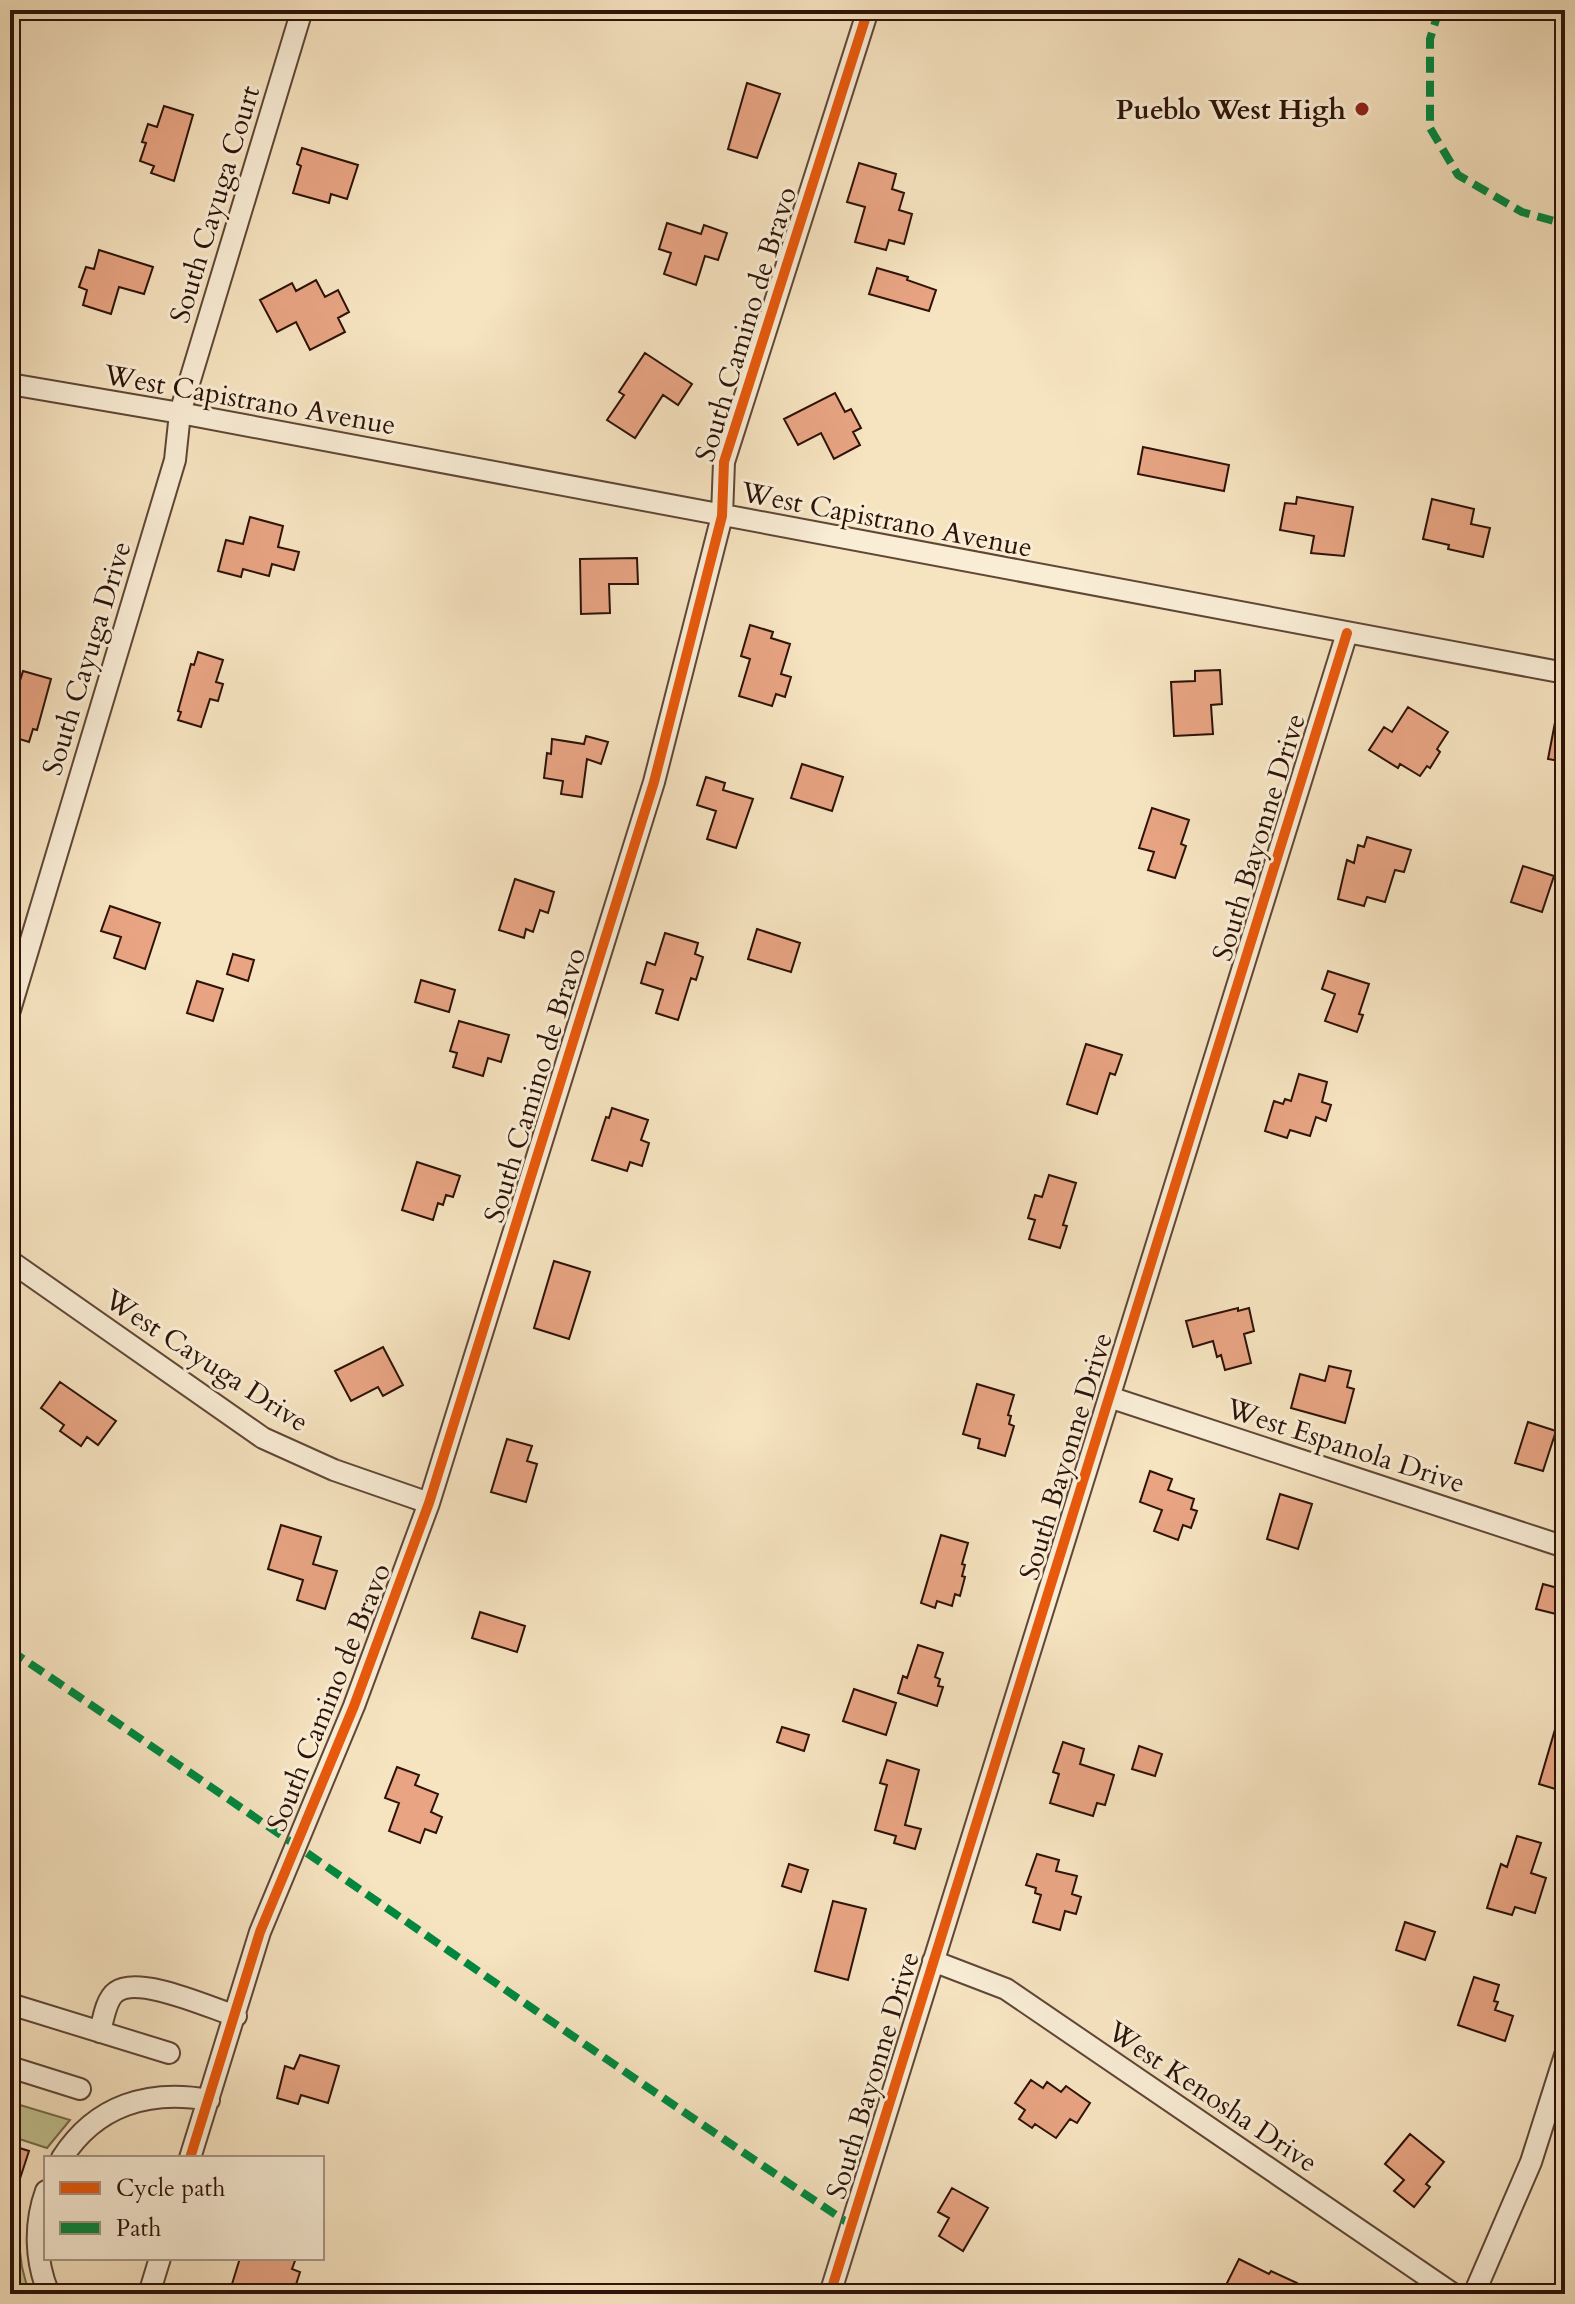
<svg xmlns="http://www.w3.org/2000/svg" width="1575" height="2304" viewBox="0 0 1575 2304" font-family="Cardo,serif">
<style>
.green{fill:#c1c28f;stroke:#776a4c;stroke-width:2}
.building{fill:#e8a483;stroke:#2d1208;stroke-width:2}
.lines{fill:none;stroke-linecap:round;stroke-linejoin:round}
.minor-casing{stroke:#5f4636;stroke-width:24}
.minor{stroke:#f9edd6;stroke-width:20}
.quiet{stroke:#00873e;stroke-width:8;stroke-dasharray:16 8;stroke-linecap:butt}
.cycleway-casing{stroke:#f9edd6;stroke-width:15}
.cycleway{stroke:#e8590c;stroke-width:10}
.poi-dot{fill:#8f2418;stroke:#f9edd6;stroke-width:3}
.labels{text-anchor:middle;stroke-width:6;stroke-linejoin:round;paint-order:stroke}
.poi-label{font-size:28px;font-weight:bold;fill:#2d1208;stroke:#f9edd6;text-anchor:end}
.street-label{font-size:28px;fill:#2d1208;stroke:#f9edd6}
</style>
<rect width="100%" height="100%" fill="#f6e3c0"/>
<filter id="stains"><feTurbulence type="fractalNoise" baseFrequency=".0025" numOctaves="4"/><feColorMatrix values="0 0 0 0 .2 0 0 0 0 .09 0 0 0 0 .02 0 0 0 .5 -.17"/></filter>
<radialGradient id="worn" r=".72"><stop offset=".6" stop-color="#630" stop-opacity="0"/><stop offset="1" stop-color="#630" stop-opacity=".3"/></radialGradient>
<path class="green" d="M10,2102L70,2120L47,2148L10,2136Z
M10,2242L19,2244L22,2267L29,2294H10Z"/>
<path class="building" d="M747,83L780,94L757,158L728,149Z
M164,106L193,115L174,181L151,173L154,166L140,161L146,143L142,142L148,124L157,127Z
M302,148L358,165L347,199L331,194L329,203L293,193L301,166L297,164Z
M859,163L896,174L892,189L904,193L899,210L912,214L904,244L889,240L886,250L855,242L865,207L847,202Z
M667,223L701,234L704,225L727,233L718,260L705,256L696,285L664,274L671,253L659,249Z
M99,250L153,267L144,294L119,287L111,314L83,305L87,290L79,287L86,267L94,269Z
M877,268L908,277L907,280L936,290L929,311L869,294Z
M316,280L325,297L338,290L349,312L338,318L345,332L310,350L296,322L277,332L260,300L292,283L296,291Z
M645,353L692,384L678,405L663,395L635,438L607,420L624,395L619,392Z
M835,393L845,412L851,409L861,428L853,432L860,445L834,459L821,433L798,445L784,419Z
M1143,447L1229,465L1224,491L1138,474Z
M1297,497L1353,507L1344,556L1311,553L1314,536L1280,530L1285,503L1296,504Z
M1432,499L1474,509L1471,524L1490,528L1483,557L1448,549L1449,545L1423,539Z
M250,517L283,526L278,547L299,552L294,570L272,564L269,576L243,569L241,577L218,571L226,540L243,544Z
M637,558L638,584H609L610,613L581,614L580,559Z
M750,625L773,632L771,638L790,644L781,674L791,677L785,697L776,694L772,706L739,696L750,659L741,656Z
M198,652L223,660L216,682L223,684L218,701L210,699L201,727L178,720L181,712L178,711L191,664L194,665Z
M1220,670L1222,704L1211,705L1213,734L1174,736L1171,682L1195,681V671Z
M23,671L51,679L37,730L33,729L29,742L10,736V713Z
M1408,707L1448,732L1437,749L1440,752L1430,768L1427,766L1420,776L1400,764L1398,768L1369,750L1384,727L1392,732Z
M1557,712H1565V762L1548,759Z
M586,736L608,742L601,764L587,759L582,797L561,794L563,781L544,778L547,753L551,754L552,739L584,744Z
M802,764L843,777L832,811L791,798Z
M706,777L725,783L723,790L753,799L736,848L707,839L716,811L697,805Z
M1152,808L1189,820L1181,844L1186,846L1175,878L1148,870L1154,852L1139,848Z
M1367,837L1411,850L1404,872L1395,870L1385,902L1367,897L1364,906L1338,899L1347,860L1354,863L1358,845L1364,847Z
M1523,866L1554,876L1542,912L1511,902Z
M515,879L554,892L548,913L540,910L533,932L526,929L524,938L499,930Z
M110,906L160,923L145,969L114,958L121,937L101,931Z
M757,929L800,943L791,972L748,959Z
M665,933L698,943L695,954L703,957L696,980L691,978L678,1020L656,1013L663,990L641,983L647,962L655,965Z
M233,954L254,960L248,981L227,974Z
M1328,971L1369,984L1359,1014L1363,1015L1357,1032L1325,1021L1335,994L1322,989Z
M421,980L455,990L449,1012L415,1002Z
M197,981L223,989L213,1021L187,1013Z
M459,1021L509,1035L501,1062L488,1058L483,1076L453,1067L457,1053L450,1051Z
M1086,1044L1122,1055L1115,1075L1110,1073L1097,1114L1067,1104Z
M1299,1074L1327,1082L1322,1102L1331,1105L1326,1121L1316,1117L1310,1136L1290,1130L1287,1138L1265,1131L1274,1101L1283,1104L1285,1099L1291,1101Z
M612,1108L648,1120L641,1140L649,1143L642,1166L630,1162L627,1171L592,1160L606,1117L609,1118Z
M417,1162L460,1176L453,1197L446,1195L443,1205L438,1203L433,1220L402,1210Z
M1049,1175L1076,1183L1063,1225L1067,1226L1060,1248L1029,1239L1035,1220L1028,1218L1035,1195L1042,1197Z
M554,1261L590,1272L569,1339L534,1328Z
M1238,1308V1311L1249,1308L1254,1331L1244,1334L1251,1363L1225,1370L1221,1355L1217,1357L1213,1341L1193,1347L1186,1321Z
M383,1347L403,1385L383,1396L378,1387L351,1401L335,1371Z
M1329,1366L1351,1371L1347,1387L1354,1389L1345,1423L1291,1408L1300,1374L1325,1381Z
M60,1382L116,1421L98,1445L87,1437L81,1446L60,1431L64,1425L41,1408Z
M977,1384L1014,1395L1008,1415L1011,1416L1009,1424L1014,1426L1005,1456L978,1448L980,1439L963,1434Z
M1528,1422L1556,1431L1543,1471L1515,1463Z
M507,1439L532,1446L527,1461L537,1464L526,1502L491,1492Z
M1150,1471L1172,1479L1168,1490L1194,1499L1191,1509L1197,1511L1191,1528L1183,1525L1178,1540L1154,1531L1162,1510L1140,1502Z
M1280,1494L1312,1504L1298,1549L1267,1539Z
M281,1525L321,1537L313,1564L337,1571L325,1609L297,1600L303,1580L268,1569Z
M941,1535L968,1543L962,1564L965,1565L962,1576L965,1577L960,1596L955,1594L952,1606L937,1601L935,1608L921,1603Z
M1543,1584L1565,1590L1560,1615L1536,1609Z
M480,1612L525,1626L517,1652L472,1638Z
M918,1645L943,1653L935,1677L940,1679L938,1686L943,1687L937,1706L898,1693L903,1676L907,1678Z
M854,1689L896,1703L886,1735L843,1721Z
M1561,1709L1565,1710V1792L1539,1784Z
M782,1727L809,1735L804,1751L777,1742Z
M1063,1742L1084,1749L1080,1764L1114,1775L1105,1805L1097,1803L1093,1816L1050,1803L1059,1774L1053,1772Z
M1139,1746L1162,1754L1155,1776L1132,1769Z
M887,1760L919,1770L905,1825L921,1829L915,1849L894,1843L896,1836L875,1830L887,1785L880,1783Z
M397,1767L419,1775L415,1785L438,1794L431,1812L442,1817L436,1833L425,1829L420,1843L389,1831L399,1803L385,1798Z
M1517,1836L1541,1843L1531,1873L1546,1878L1535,1913L1515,1907L1512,1915L1487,1908L1501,1864L1507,1867Z
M1037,1854L1059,1860L1056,1871L1077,1876L1072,1894L1081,1897L1076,1914L1065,1911L1060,1930L1033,1922L1041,1895L1035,1893L1036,1888L1026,1885Z
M789,1864L808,1870L801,1892L782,1886Z
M833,1901L866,1909L848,1980L815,1971Z
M1405,1922L1435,1932L1425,1960L1396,1950Z
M1474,1977L1499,1985L1494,2001L1498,2002L1495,2010L1513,2016L1505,2041L1458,2025Z
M300,2055L339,2066L328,2103L301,2095L298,2104L277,2098L285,2066L294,2069Z
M1031,2080L1043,2088L1047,2082L1061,2092L1066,2086L1090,2103L1077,2123L1070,2119L1056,2138L1035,2124L1032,2128L1019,2119L1025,2110L1015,2103Z
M1410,2134L1444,2162L1426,2184L1430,2187L1414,2207L1394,2191L1404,2180L1385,2164Z
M10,2145L29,2151L13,2200L10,2199Z
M952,2188L988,2208L963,2251L939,2236L949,2218L938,2212Z
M240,2258H296L292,2269L300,2272L293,2294H266L232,2284Z
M1239,2259L1269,2274L1271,2271L1297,2283L1292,2294H1244L1226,2285Z"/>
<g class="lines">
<g class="minor-casing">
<path id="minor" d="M10,384L180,413L1565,673
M10,1010L175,460L180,413L302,10
M10,1261L263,1438L334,1470L429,1503
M1109,1397L1565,1547
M933,1961L1006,1989L1453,2294
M10,2004L169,2053
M100,2032C103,2020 106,1999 116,1992C139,1975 210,2008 236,2016
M10,2067L80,2089
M62,2158C96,2105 149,2089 209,2100
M190,2158L260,1932L354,1706L429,1503L654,782L722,516L724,462L868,10
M46,2191C34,2224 35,2261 49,2294
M149,2294L160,2258
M830,2294L1347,633
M1474,2294L1531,2162L1565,2055"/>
</g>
<use href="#minor" class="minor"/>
<path class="quiet" d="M1439,10L1430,39V128L1458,175L1522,212L1565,224
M10,1650C291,1840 569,2036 851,2225"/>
<g class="cycleway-casing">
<path id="cycleway" d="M190,2158L260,1932L354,1706L429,1503L654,782L722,516L724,462L868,10
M830,2294L1347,633"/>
</g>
<use href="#cycleway" class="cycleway"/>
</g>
<circle class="poi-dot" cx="1362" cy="109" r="8"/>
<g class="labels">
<g class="poi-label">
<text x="1346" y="119">Pueblo West High</text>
</g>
<g class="street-label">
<text transform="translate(214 204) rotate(-73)" y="10">South Cayuga Court</text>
<text transform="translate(745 324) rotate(-73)" y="10">South Camino de Bravo</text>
<text transform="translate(250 399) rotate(10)" y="10">West Capistrano Avenue</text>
<text transform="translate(887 519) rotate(11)" y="10">West Capistrano Avenue</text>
<text transform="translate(86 658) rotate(-73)" y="10">South Cayuga Drive</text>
<text transform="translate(1258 837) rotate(-73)" y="10">South Bayonne Drive</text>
<text transform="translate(534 1085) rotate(-73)" y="10">South Camino de Bravo</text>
<text transform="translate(207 1360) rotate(33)" y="10">West Cayuga Drive</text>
<text transform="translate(1346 1445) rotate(18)" y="10">West Espanola Drive</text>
<text transform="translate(1065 1456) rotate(-73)" y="10">South Bayonne Drive</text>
<text transform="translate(328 1697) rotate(-68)" y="10">South Camino de Bravo</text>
<text transform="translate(872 2075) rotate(-73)" y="10">South Bayonne Drive</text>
<text transform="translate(1213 2096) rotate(34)" y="10">West Kenosha Drive</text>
</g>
</g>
<rect width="1575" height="2304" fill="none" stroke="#f6e3c0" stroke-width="40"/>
<rect x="12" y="12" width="1551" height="2280" fill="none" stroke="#2d1208" stroke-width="4"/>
<rect x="20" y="20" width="1535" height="2264" fill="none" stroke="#2d1208" stroke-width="2"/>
<rect x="44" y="2156" width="280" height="104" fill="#f9edd6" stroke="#a79584" stroke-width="2"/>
<rect x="60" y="2182" width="40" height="12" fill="#e8590c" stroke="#a79584" stroke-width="2"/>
<text x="116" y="2196" font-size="24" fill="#2d1208">Cycle path</text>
<rect x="60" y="2222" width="40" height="12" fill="#00873e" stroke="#a79584" stroke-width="2"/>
<text x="116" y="2236" font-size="24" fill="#2d1208">Path</text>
<rect width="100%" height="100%" filter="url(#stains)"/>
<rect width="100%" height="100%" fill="url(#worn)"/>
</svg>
